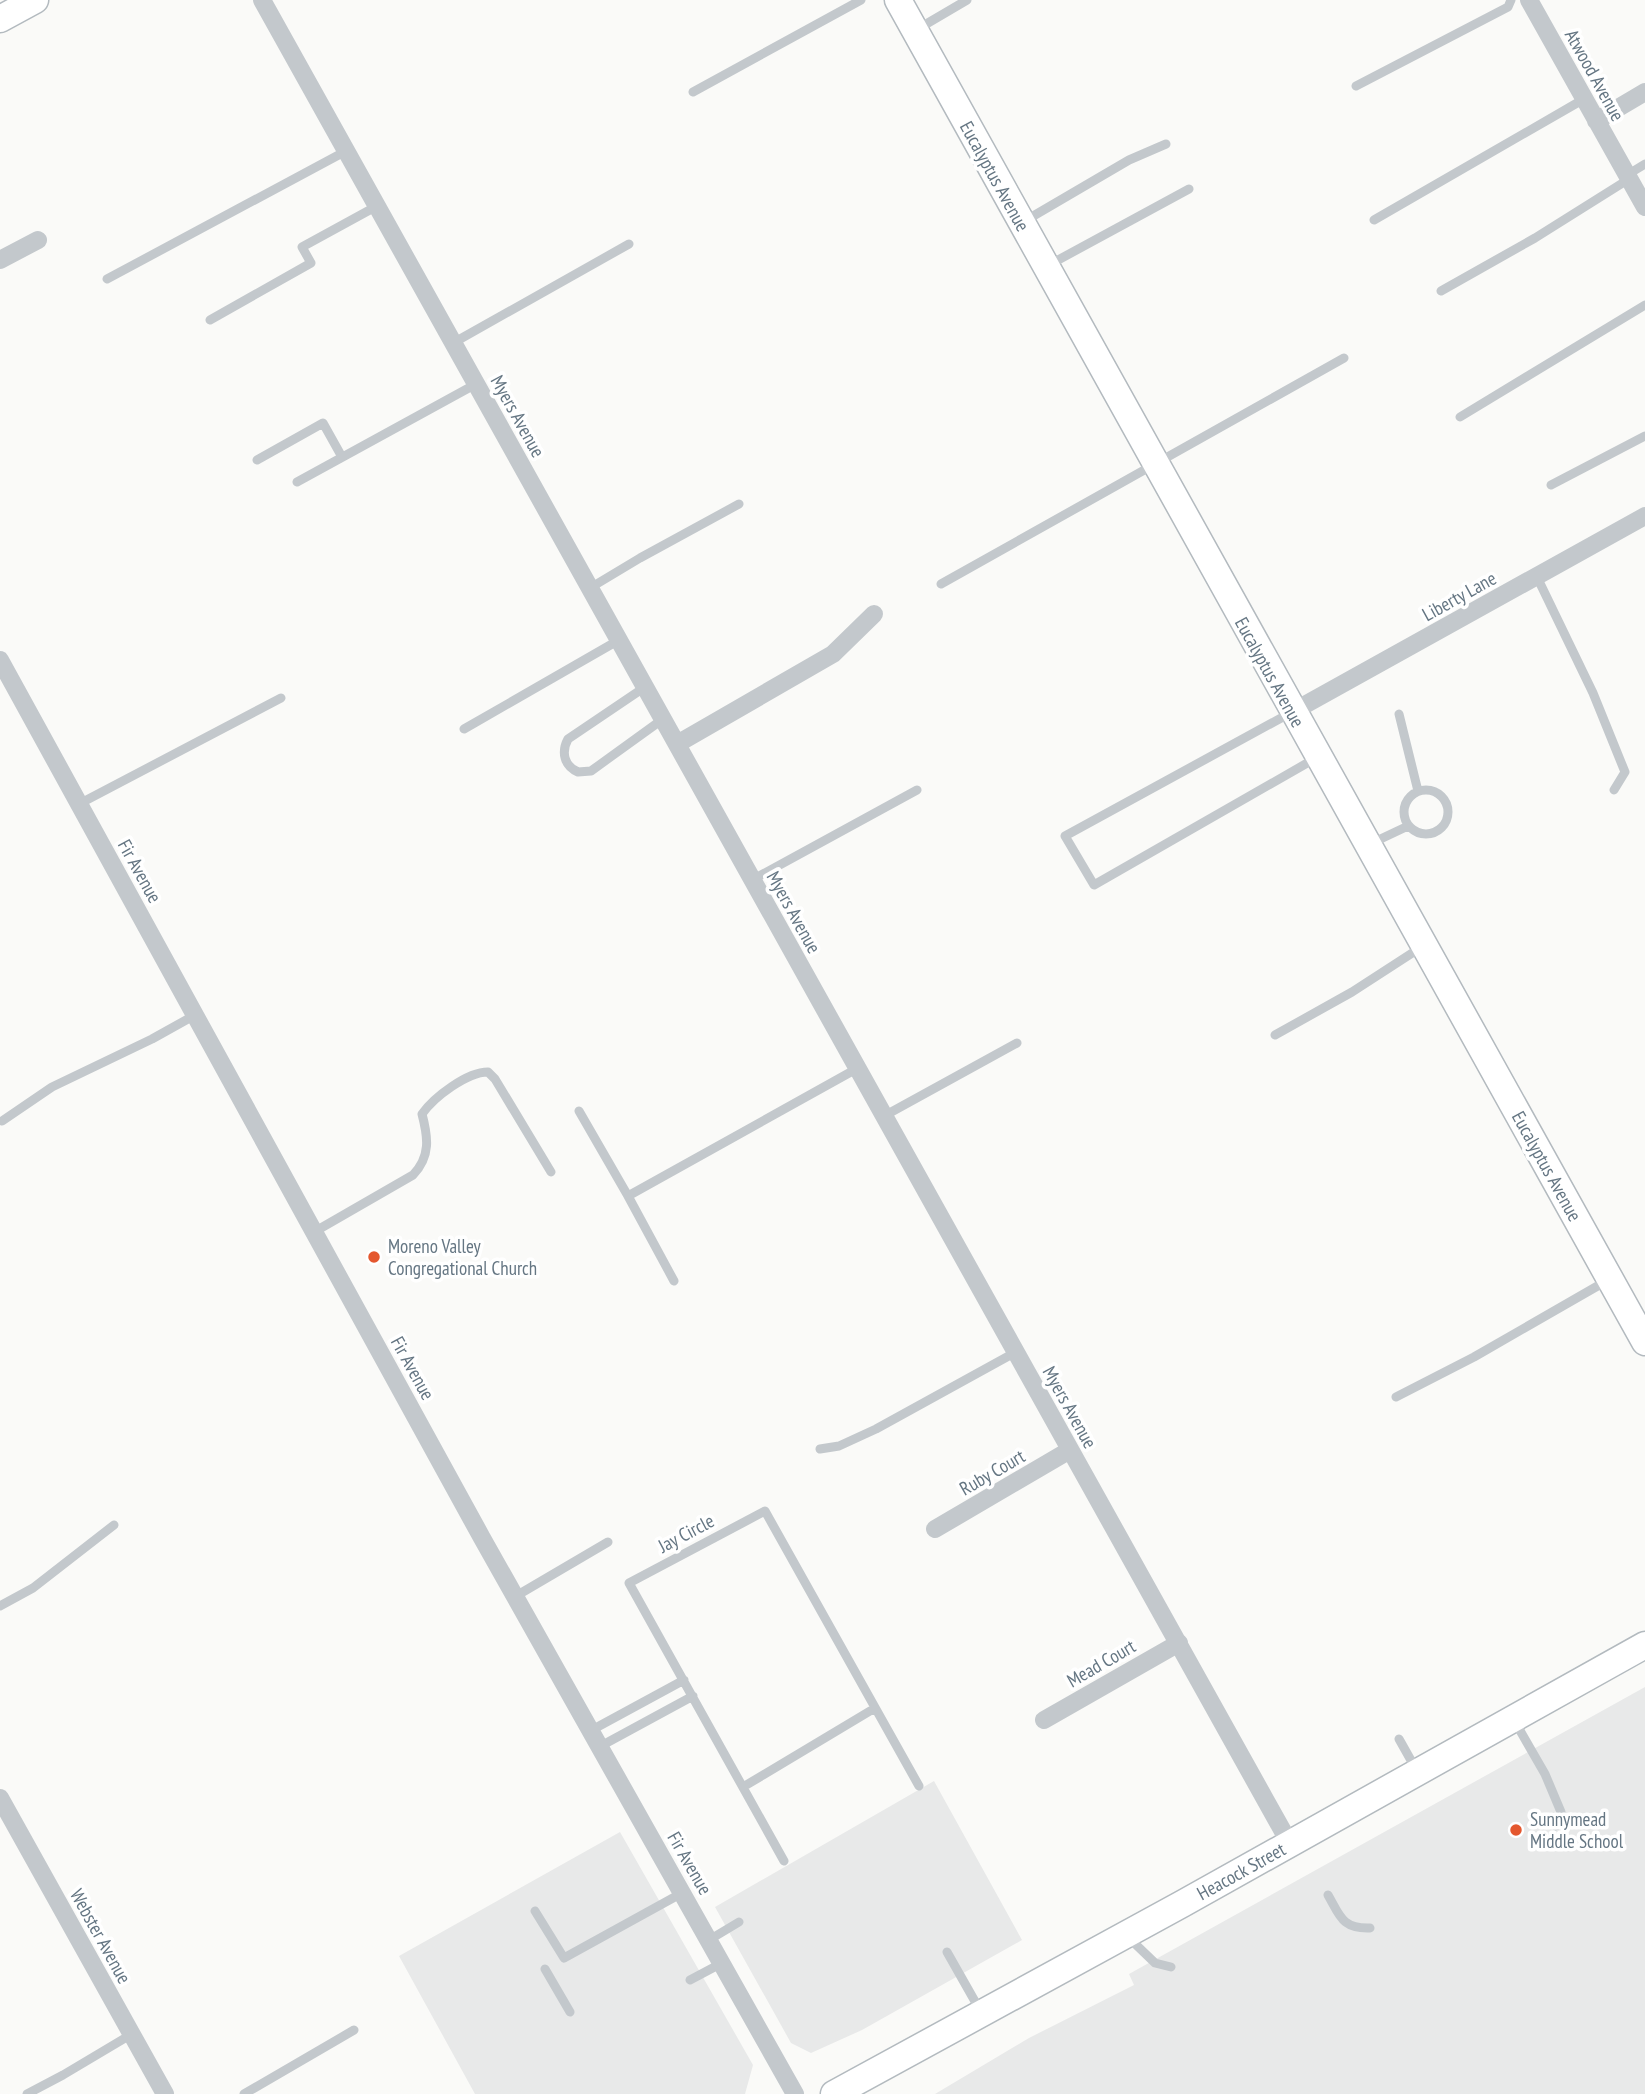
<svg xmlns="http://www.w3.org/2000/svg" width="1645" height="2094" viewBox="0 0 1645 2094" font-family="'PT Sans Narrow',sans-serif">
<style>
.built{fill:#e8e9e9}
.lines{fill:none;stroke-linecap:round;stroke-linejoin:round}
.secondary-casing{stroke:#b3babf;stroke-width:29}
.lane{stroke:#c3c8cc;stroke-width:9}
.street{stroke:#c3c8cc;stroke-width:18}
.secondary{stroke:#fff;stroke-width:26}
.poi-dot{fill:#e4572e;stroke:#fff;stroke-width:2.5}
.labels{text-anchor:middle;stroke-width:7;stroke-linejoin:round;paint-order:stroke}
.street-label{font-size:19px;fill:#657683;stroke:#fff}
.poi-label{font-size:19px;fill:#657683;stroke:#fff;text-anchor:start}
</style>
<rect width="100%" height="100%" fill="#fafaf8"/>
<path class="built" d="M1645,1687V2094H935L1029,2038L1134,1985L1129,1974Z
M934,1781L1022,1940L862,2030L811,2053L791,2043L715,1907Z
M620,1832L753,2065L745,2094H475L399,1956Z"/>
<g class="lines">
<g class="secondary-casing">
<path id="secondary" d="M898,0L1645,1342
M0,19L35,0
M834,2094L1182,1904L1645,1645"/>
</g>
<path class="lane" d="M916,30L967,0
M1356,86L1508,7L1511,0
M693,92L861,0
M1627,175L1645,164
M1374,220L1584,99
M1023,222L1129,160L1166,144
M1047,266L1189,189
M107,279L346,151
M1441,291L1535,238L1629,179
M210,320L311,263L302,247L377,206
M453,343L629,244
M1460,417L1645,305
M257,460L323,423L342,457
M297,482L476,384
M1551,485L1645,436
M1537,577L1593,693L1625,772L1614,790
M941,584L1344,358
M590,588L640,558L739,504
M645,687L568,739C561,752 564,766 578,772L591,771L663,719
M1292,712L1065,836L1094,885L1316,758
M1399,714L1418,791
M464,729L619,640
M1404 812a22 22 0 1 1 44 0a22 22 0 1 1-44 0Z
M79,804L281,698
M1372,843L1408,826
M752,880L917,790
M1275,1035L1352,992L1423,946
M579,1111L628,1196
M884,1116L1017,1043
M2,1121L52,1087L152,1039L195,1015
M314,1232L413,1175C431,1156 428,1137 422,1114C434,1097 467,1072 488,1072L495,1079L551,1172
M674,1281L628,1196L858,1068
M1396,1397L1474,1357L1608,1280
M820,1449L839,1446L876,1429L1016,1352
M516,1596L608,1542
M0,1606L33,1588L114,1525
M1514,1720L1545,1774L1561,1812L1556,1826
M590,1731L684,1680
M1399,1739L1417,1771
M599,1747L693,1696
M743,1787L875,1708
M784,1861L629,1583L765,1511L919,1786
M1328,1895C1340,1916 1342,1929 1370,1928
M535,1911L564,1958L682,1893
M1129,1938L1155,1963L1171,1967
M709,1940L739,1922
M947,1952L981,2012
M545,1969L570,2012
M690,1980L722,1963
M27,2094L63,2075L132,2034
M244,2094L354,2030"/>
<path class="street" d="M262,0L1290,1844
M1529,0L1645,207
M1596,121L1645,92
M0,260L38,240
M0,660L482,1538L795,2094
M1292,712L1645,516
M677,744L833,654L874,614
M935,1529L1070,1450
M1044,1720L1179,1643
M0,1798L165,2094"/>
<use href="#secondary" class="secondary"/>
</g>
<g class="poi-dot">
<circle cx="374" cy="1257" r="7"/>
<circle cx="1516" cy="1830" r="7"/>
</g>
<g class="labels">
<g class="street-label">
<text transform="translate(1595 75) rotate(61)" y="7">Atwood Avenue</text>
<text transform="translate(995 176) rotate(61)" y="7">Eucalyptus Avenue</text>
<text transform="translate(518 416) rotate(61)" y="7">Myers Avenue</text>
<text transform="translate(1459 596) rotate(-29)" y="7">Liberty Lane</text>
<text transform="translate(1270 672) rotate(61)" y="7">Eucalyptus Avenue</text>
<text transform="translate(140 871) rotate(61)" y="7">Fir Avenue</text>
<text transform="translate(794 912) rotate(61)" y="7">Myers Avenue</text>
<text transform="translate(1547 1166) rotate(61)" y="7">Eucalyptus Avenue</text>
<text transform="translate(413 1368) rotate(61)" y="7">Fir Avenue</text>
<text transform="translate(1070 1407) rotate(61)" y="7">Myers Avenue</text>
<text transform="translate(992 1472) rotate(-30)" y="7">Ruby Court</text>
<text transform="translate(686 1533) rotate(-28)" y="7">Jay Circle</text>
<text transform="translate(1101 1663) rotate(-30)" y="7">Mead Court</text>
<text transform="translate(690 1863) rotate(60)" y="7">Fir Avenue</text>
<text transform="translate(1241 1871) rotate(-29)" y="7">Heacock Street</text>
<text transform="translate(101 1936) rotate(61)" y="7">Webster Avenue</text>
</g>
<g class="poi-label">
<text x="388" y="1253">Moreno Valley<tspan x="388" dy="22">Congregational Church</tspan></text>
<text x="1530" y="1826">Sunnymead<tspan x="1530" dy="22">Middle School</tspan></text>
</g>
</g>
</svg>
